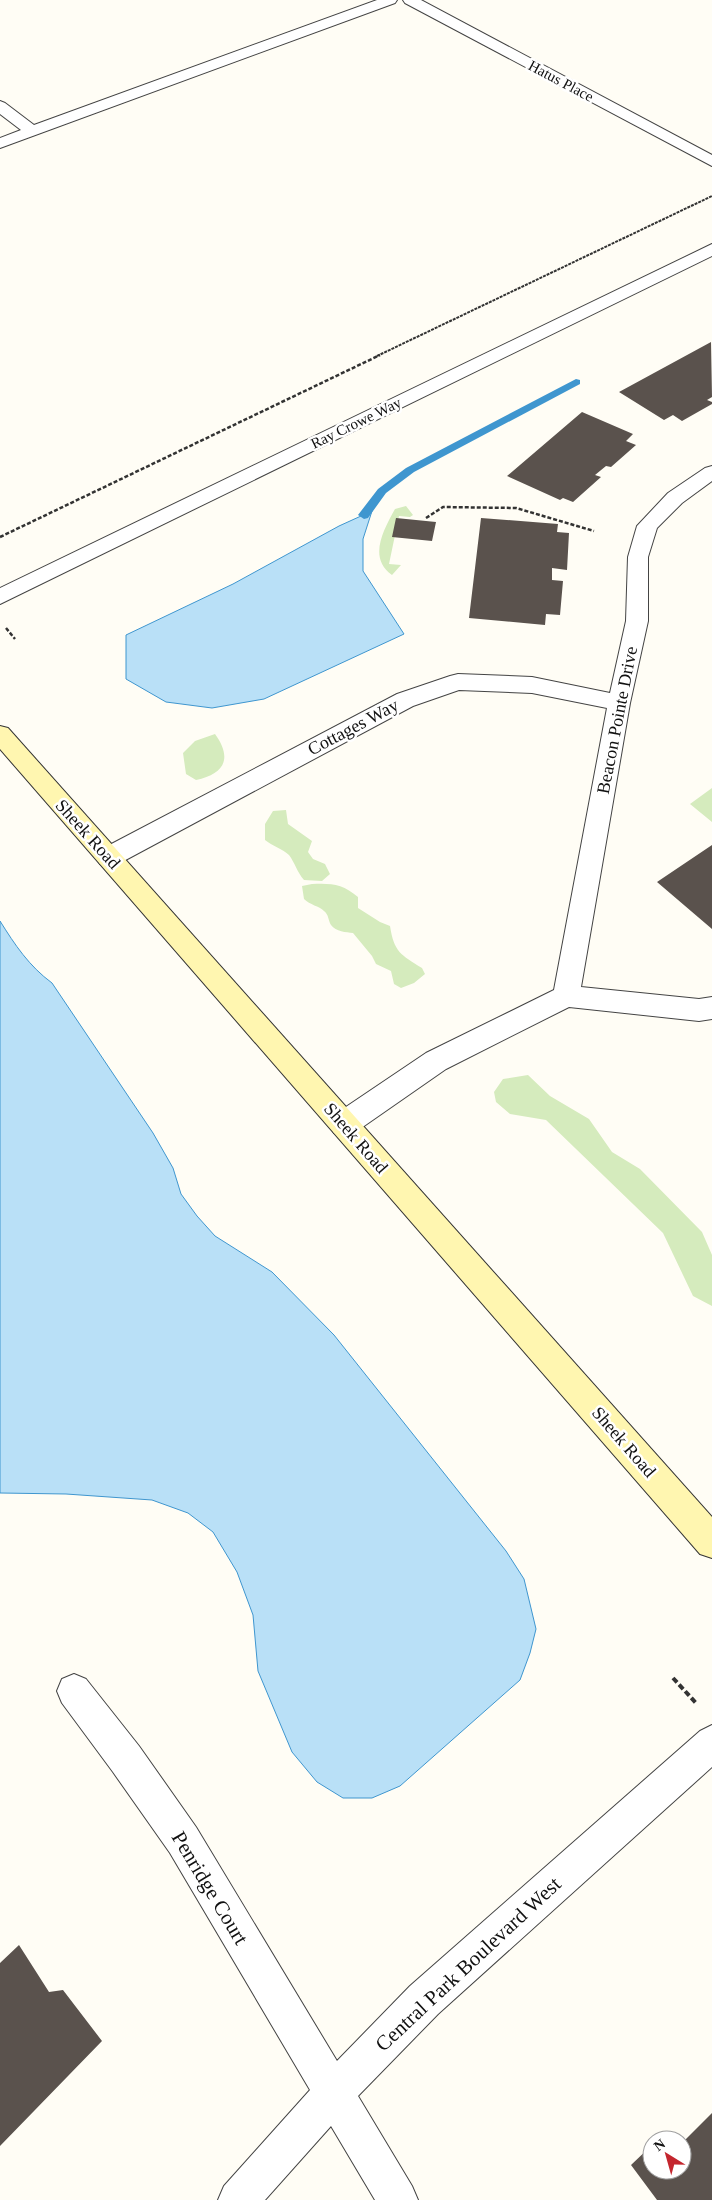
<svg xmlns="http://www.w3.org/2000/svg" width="712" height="2200" viewBox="0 0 712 2200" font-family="Georgia,serif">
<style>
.green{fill:#d5ebbd}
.water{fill:#b9e0f7;stroke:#3f96cf}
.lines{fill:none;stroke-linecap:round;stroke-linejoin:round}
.stream{fill:#3f96cf;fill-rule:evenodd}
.building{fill:#5a524d}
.street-casing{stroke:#444;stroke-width:2}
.secondary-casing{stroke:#333;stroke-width:2}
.path-far2{stroke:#333;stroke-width:2;stroke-dasharray:3 1;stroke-linecap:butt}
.path-far1{stroke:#333;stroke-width:2.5;stroke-dasharray:4 2;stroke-linecap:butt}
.path{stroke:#333;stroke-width:4;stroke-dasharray:6 3;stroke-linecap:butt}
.street{fill:#fff;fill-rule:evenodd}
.secondary{fill:#fff6b0;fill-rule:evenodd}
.labels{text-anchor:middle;stroke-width:5;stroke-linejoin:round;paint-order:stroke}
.far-street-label{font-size:15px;fill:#111;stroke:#fff}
.street-label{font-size:18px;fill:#111;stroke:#fff}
.near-street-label{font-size:21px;fill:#111;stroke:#fff}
</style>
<rect width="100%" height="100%" fill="#fffdf5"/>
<path class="green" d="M406,506L413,515L410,517L399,516L389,564L401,565L392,575C368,558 383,531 395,509Z
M215,734C233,759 224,774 196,780L186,774L183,753L195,741Z
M712,788V822L690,804Z
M286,810L288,824L312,841L308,852L313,859L325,864L330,874L322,881L304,880C297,872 295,863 289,855C283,849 272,846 265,840V824L273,811Z
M312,884C331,883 343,884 358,897V908L380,922L390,926C394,952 401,955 422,968L425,974L414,983L401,988L394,984L391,971L376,964L372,956L353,933C346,932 336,932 331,925C328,920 329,915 324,911C319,906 310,905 304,899L302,886Z
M528,1075L550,1096L589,1119L612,1152L640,1169L702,1232L712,1255V1306L693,1296L663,1233L546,1120L510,1114L496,1102L494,1092L503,1079Z"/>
<path class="water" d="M372,511L363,539V571L404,634L264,699L212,708L166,702L126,679V635L233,584L339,526Z
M0,921C15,945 29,966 52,983L153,1133L173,1168L181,1194L197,1216L215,1236L272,1272L334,1335L506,1551L524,1579L536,1629L530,1653L520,1680L400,1786L372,1798H343L317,1782L292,1752L258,1671L253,1615L237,1572L213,1532L188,1513L152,1500L66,1494L0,1493Z"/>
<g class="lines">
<path class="stream" d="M576,379L580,380V384L414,472L386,493L368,518L364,519L358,515L378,489L406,468Z"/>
</g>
<path class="building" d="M711,342L712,397L707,400L712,402V404L682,421L673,415L664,420L619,392Z
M582,412L633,434L626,441L636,445L611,467L606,466L595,475L601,477L573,502L563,498L560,500L507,476Z
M396,518L436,522L432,541L392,537Z
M481,518L558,524L557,532L569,533L567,570L552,568V580L563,581L560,615L546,614L545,625L469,618Z
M712,845V929L657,882Z
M19,1945L49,1992L63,1990L102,2041L0,2146V1963Z
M712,2113V2200H657L631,2165L652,2145V2170H682V2143Z"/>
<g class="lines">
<g class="street-casing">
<path id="street" d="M377,0H397L395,3L0,148V138L21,130L0,114V101L5,103L34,125Z
M403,0H421L712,155V166L405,3Z
M712,244V256L0,604V588Z
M712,466V481L682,503L657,528L648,557V621L630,703L581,987L699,999L712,997V1019L699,1021L569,1007L446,1069L354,1133L344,1136L334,1133L330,1124L334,1115L426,1053L554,990L607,708L532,693L459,690L413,706L118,864L109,866L100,864L97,857L100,850L397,694L450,676L458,674L532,677L610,693L626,621L628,557L637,526L668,493L705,468Z
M74,1674L86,1679L139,1746L196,1827L337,2061L410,1986L700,1731L712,1725V1767L438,2014L358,2096L412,2186L418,2200H375L331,2126L265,2200H218L224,2186L310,2090L170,1853L113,1772L62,1703L57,1691L62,1679Z"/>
</g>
<g class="secondary-casing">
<path id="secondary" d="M0,726L8,728L712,1517V1558L700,1554L0,749Z"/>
</g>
<path class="path-far2" d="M377,356L712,196"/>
<path class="path-far1" d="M426,518L443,507L516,508L594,531
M0,537L380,355
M6,628L15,639"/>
<path class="path" d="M673,1678L696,1703"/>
<use href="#street" class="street"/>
<use href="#secondary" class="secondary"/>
</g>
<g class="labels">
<g class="far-street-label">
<text transform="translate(561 81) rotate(28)" y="5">Hatus Place</text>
<text transform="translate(356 423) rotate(-26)" y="5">Ray Crowe Way</text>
</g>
<g class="street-label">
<text transform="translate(617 720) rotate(-79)" y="6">Beacon Pointe Drive</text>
<text transform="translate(353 727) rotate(-28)" y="6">Cottages Way</text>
<text transform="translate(88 834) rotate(48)" y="6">Sheek Road</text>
<text transform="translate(356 1138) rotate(49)" y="6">Sheek Road</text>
<text transform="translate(624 1442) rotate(49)" y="6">Sheek Road</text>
</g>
<g class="near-street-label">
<text transform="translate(210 1888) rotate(59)" y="7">Penridge Court</text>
<text transform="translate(468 1964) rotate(-43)" y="7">Central Park Boulevard West</text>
</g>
</g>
<g transform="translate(667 2155) rotate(323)"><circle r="24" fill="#ffffff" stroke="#a0a0a0"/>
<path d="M0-4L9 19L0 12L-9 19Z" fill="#c4262e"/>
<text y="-8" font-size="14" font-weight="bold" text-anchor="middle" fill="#111111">N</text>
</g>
</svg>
